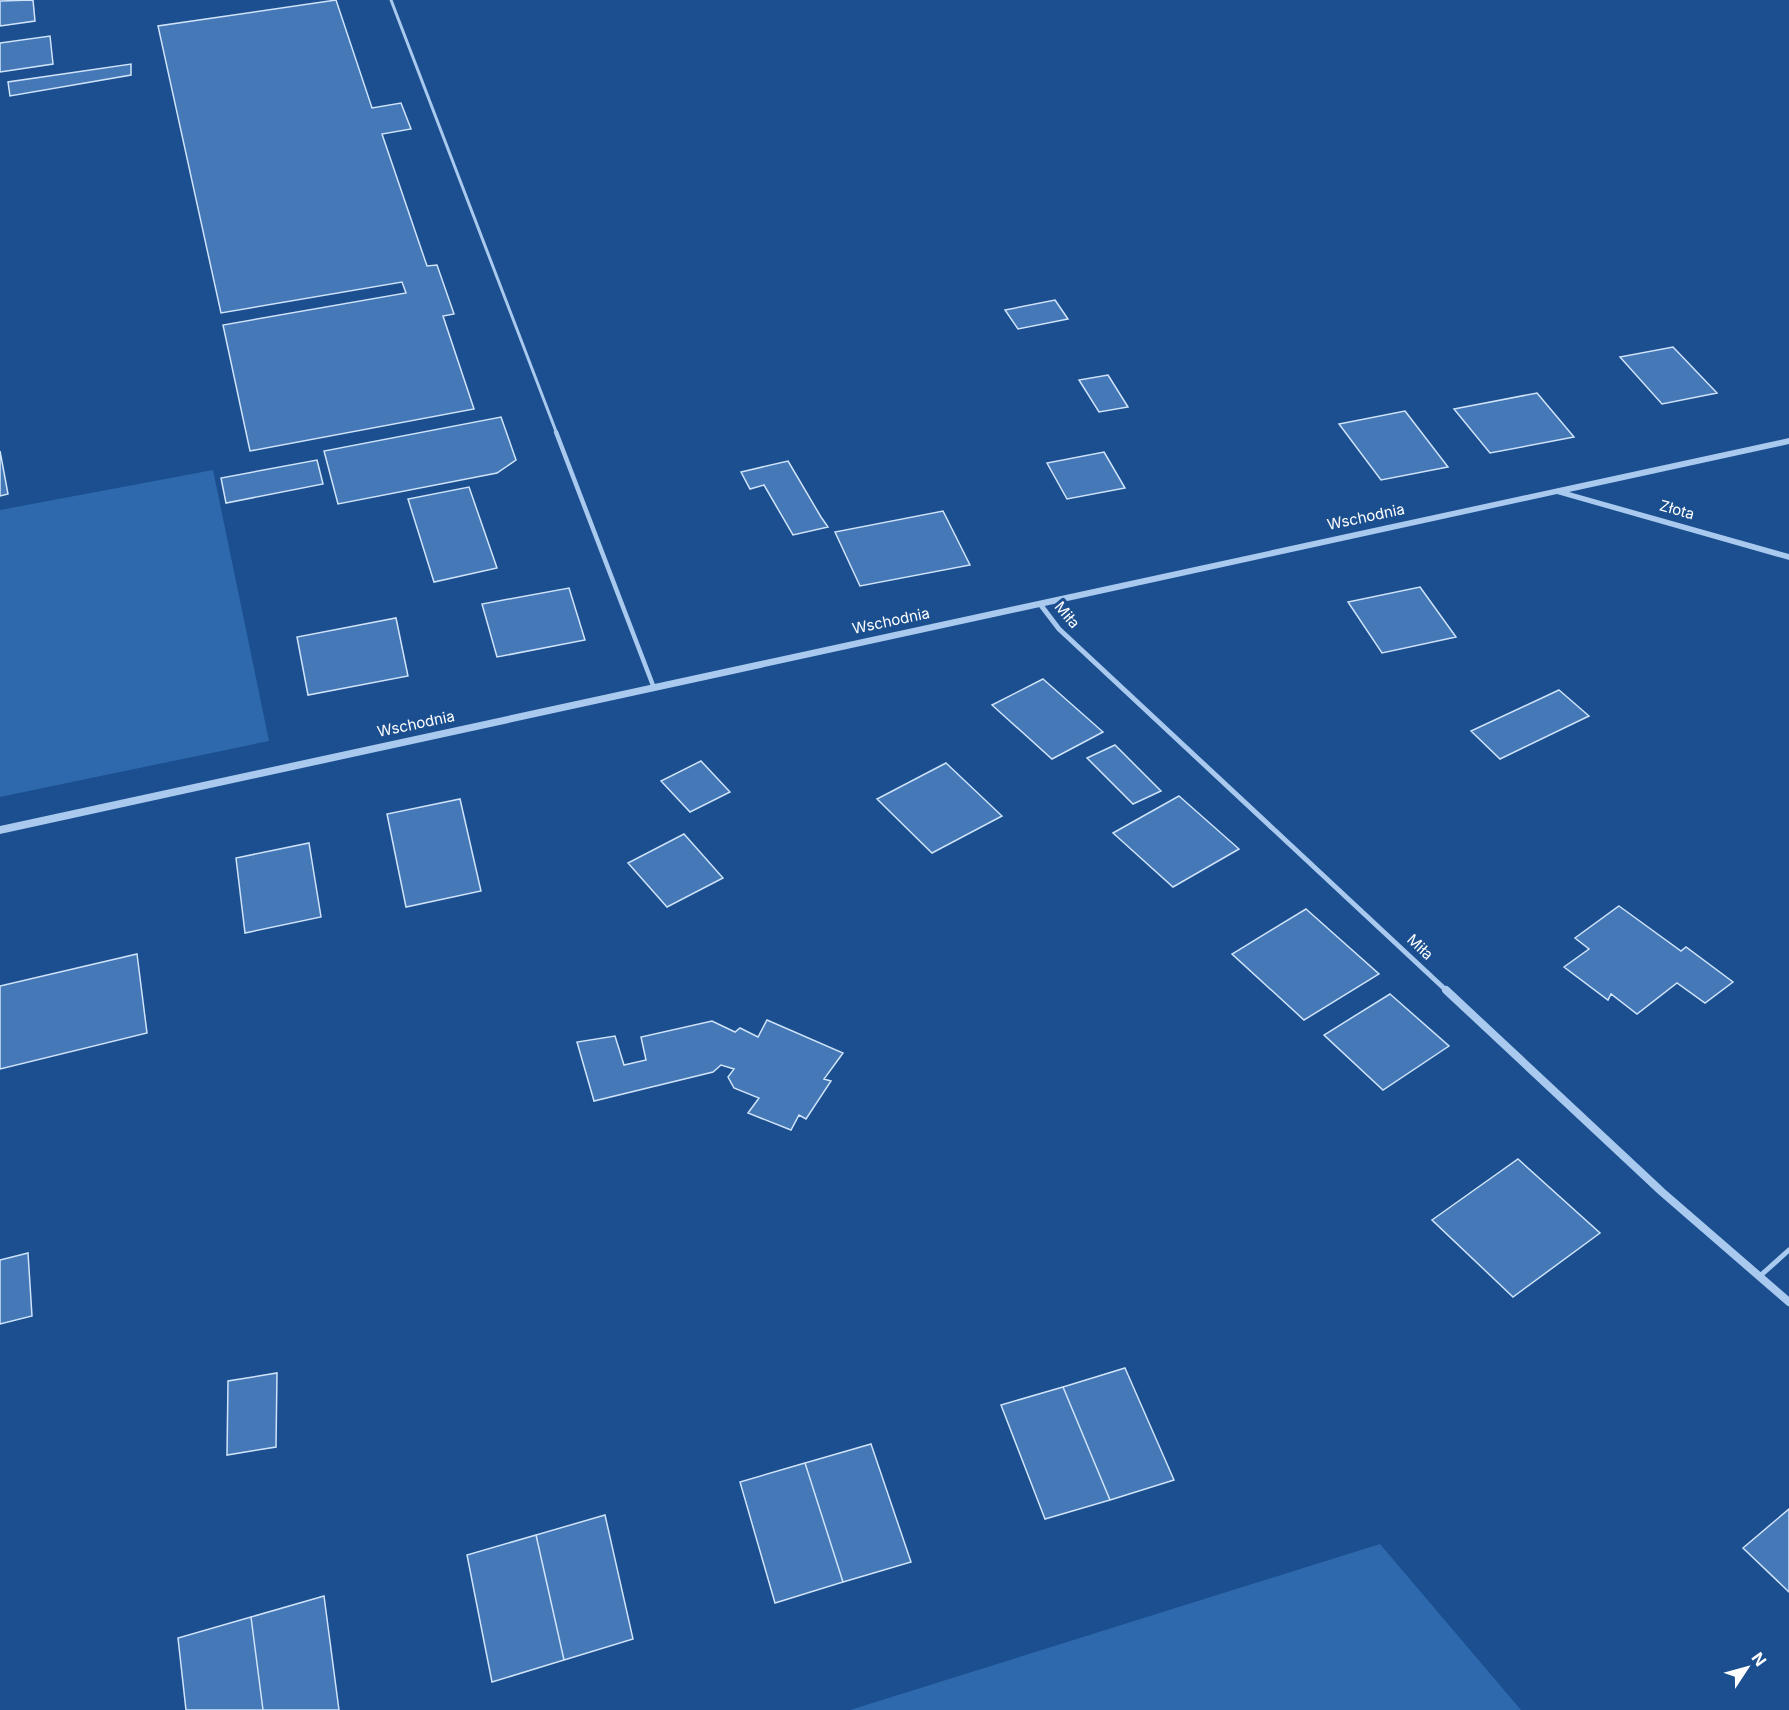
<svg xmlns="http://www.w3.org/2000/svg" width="1789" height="1710" viewBox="0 0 1789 1710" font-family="Inter,sans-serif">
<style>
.green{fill:#2e69ad}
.building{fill:#4478b7;stroke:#cfe3fa;stroke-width:1.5}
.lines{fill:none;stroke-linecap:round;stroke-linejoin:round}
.service-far2{stroke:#a9c9ee;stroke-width:3}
.service-far1{stroke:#a9c9ee;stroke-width:4.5}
.service{stroke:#a9c9ee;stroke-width:5}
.minor-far1{stroke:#a9c9ee;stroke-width:5}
.minor{stroke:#a9c9ee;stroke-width:8}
.tertiary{fill:#a9c9ee;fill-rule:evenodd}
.labels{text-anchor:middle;stroke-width:6;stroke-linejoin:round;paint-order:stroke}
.street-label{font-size:15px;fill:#fff;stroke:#1b4f8f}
</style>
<rect width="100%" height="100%" fill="#1b4f8f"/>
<path class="green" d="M213,470L269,741L0,797V510Z
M1380,1544L1521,1710H850Z"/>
<path class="building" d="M33,0L35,21L0,26V1Z
M336,0L372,108L401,103L411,129L382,134L427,266L437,265L454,314L443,316L474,409L250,451L223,325L406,293L402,282L221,313L158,26Z
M50,36L53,64L0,72V43Z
M131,64V75L10,96L8,82Z
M1055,300L1068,319L1018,329L1005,310Z
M1673,347L1717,393L1662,404L1620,357Z
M1108,375L1128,407L1099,412L1079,380Z
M1537,393L1574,437L1490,453L1454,409Z
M1405,411L1448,467L1381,480L1339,424Z
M501,417L516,460L497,473L338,504L324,451Z
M0,451L8,494L0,496Z
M1104,452L1125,488L1067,499L1047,463Z
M317,460L323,484L226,503L221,478Z
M788,461L821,517L828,527L793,535L764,485L750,489L741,472Z
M469,487L497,568L434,582L408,499Z
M943,511L970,565L860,586L835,532Z
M1420,587L1456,637L1382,653L1348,602Z
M569,588L585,640L497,657L482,604Z
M396,618L408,676L308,695L297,637Z
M1043,679L1103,732L1052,759L992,705Z
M1559,690L1589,716L1500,759L1471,731Z
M1115,745L1161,791L1133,804L1087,758Z
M701,761L730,792L690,812L661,781Z
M946,763L1002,816L932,853L877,799Z
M1179,796L1239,849L1173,887L1113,833Z
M460,799L481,891L406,907L387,814Z
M684,834L723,878L667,907L628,863Z
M309,843L321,917L245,933L236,858Z
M1619,906L1681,951L1686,947L1733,982L1705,1003L1677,983L1637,1014L1611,994L1608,1000L1564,967L1589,949L1575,938Z
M1306,909L1379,974L1304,1020L1232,954Z
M137,954L147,1033L0,1069V986Z
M1390,994L1449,1046L1383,1090L1324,1035Z
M767,1020L843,1053L824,1079L831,1081L806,1119L799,1115L791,1130L748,1113L759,1098L734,1088L728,1077L734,1069L721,1065L713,1072L594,1101L577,1042L615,1036L624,1065L646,1060L641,1037L712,1021L735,1032L740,1028L758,1037Z
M1518,1159L1600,1233L1513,1297L1432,1220Z
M28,1253L32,1316L0,1324V1260Z
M1125,1368L1174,1480L1110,1500L1063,1387Z
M277,1373L276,1447L227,1455L228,1381Z
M1063,1387L1110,1500L1045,1519L1001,1405Z
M871,1444L911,1562L843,1582L805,1463Z
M805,1463L843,1582L775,1603L740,1482Z
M1789,1509V1592L1743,1548Z
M605,1515L633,1639L564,1660L536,1535Z
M536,1535L564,1660L492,1682L467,1555Z
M324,1596L339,1710H263L251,1617Z
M251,1617L263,1710H186L178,1638Z"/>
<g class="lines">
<path class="service-far2" d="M391,0L557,434"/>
<path class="service-far1" d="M556,432L654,688"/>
<path class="service" d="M1760,1276L1789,1250"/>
<path class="minor-far1" d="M1040,604L1059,629L1448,992"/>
<path class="minor" d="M1446,990L1662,1192L1789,1302"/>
<path class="tertiary" d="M1789,438V444L1569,492L1789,554V560L1557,494L0,834V826Z"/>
</g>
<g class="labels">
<g class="street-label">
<text transform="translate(1677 510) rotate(16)" y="5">Złota</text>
<text transform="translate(1366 517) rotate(-12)" y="5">Wschodnia</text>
<text transform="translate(1067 615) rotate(50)" y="5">Miła</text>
<text transform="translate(891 621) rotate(-12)" y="5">Wschodnia</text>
<text transform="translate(416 724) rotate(-12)" y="5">Wschodnia</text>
<text transform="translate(1420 947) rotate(43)" y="5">Miła</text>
</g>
</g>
<g transform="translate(1747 1668) rotate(54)" stroke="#1b4f8f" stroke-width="4.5" paint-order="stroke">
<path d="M0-4.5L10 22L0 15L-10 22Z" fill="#ffffff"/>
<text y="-9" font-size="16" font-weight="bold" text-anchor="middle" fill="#ffffff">N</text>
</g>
</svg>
